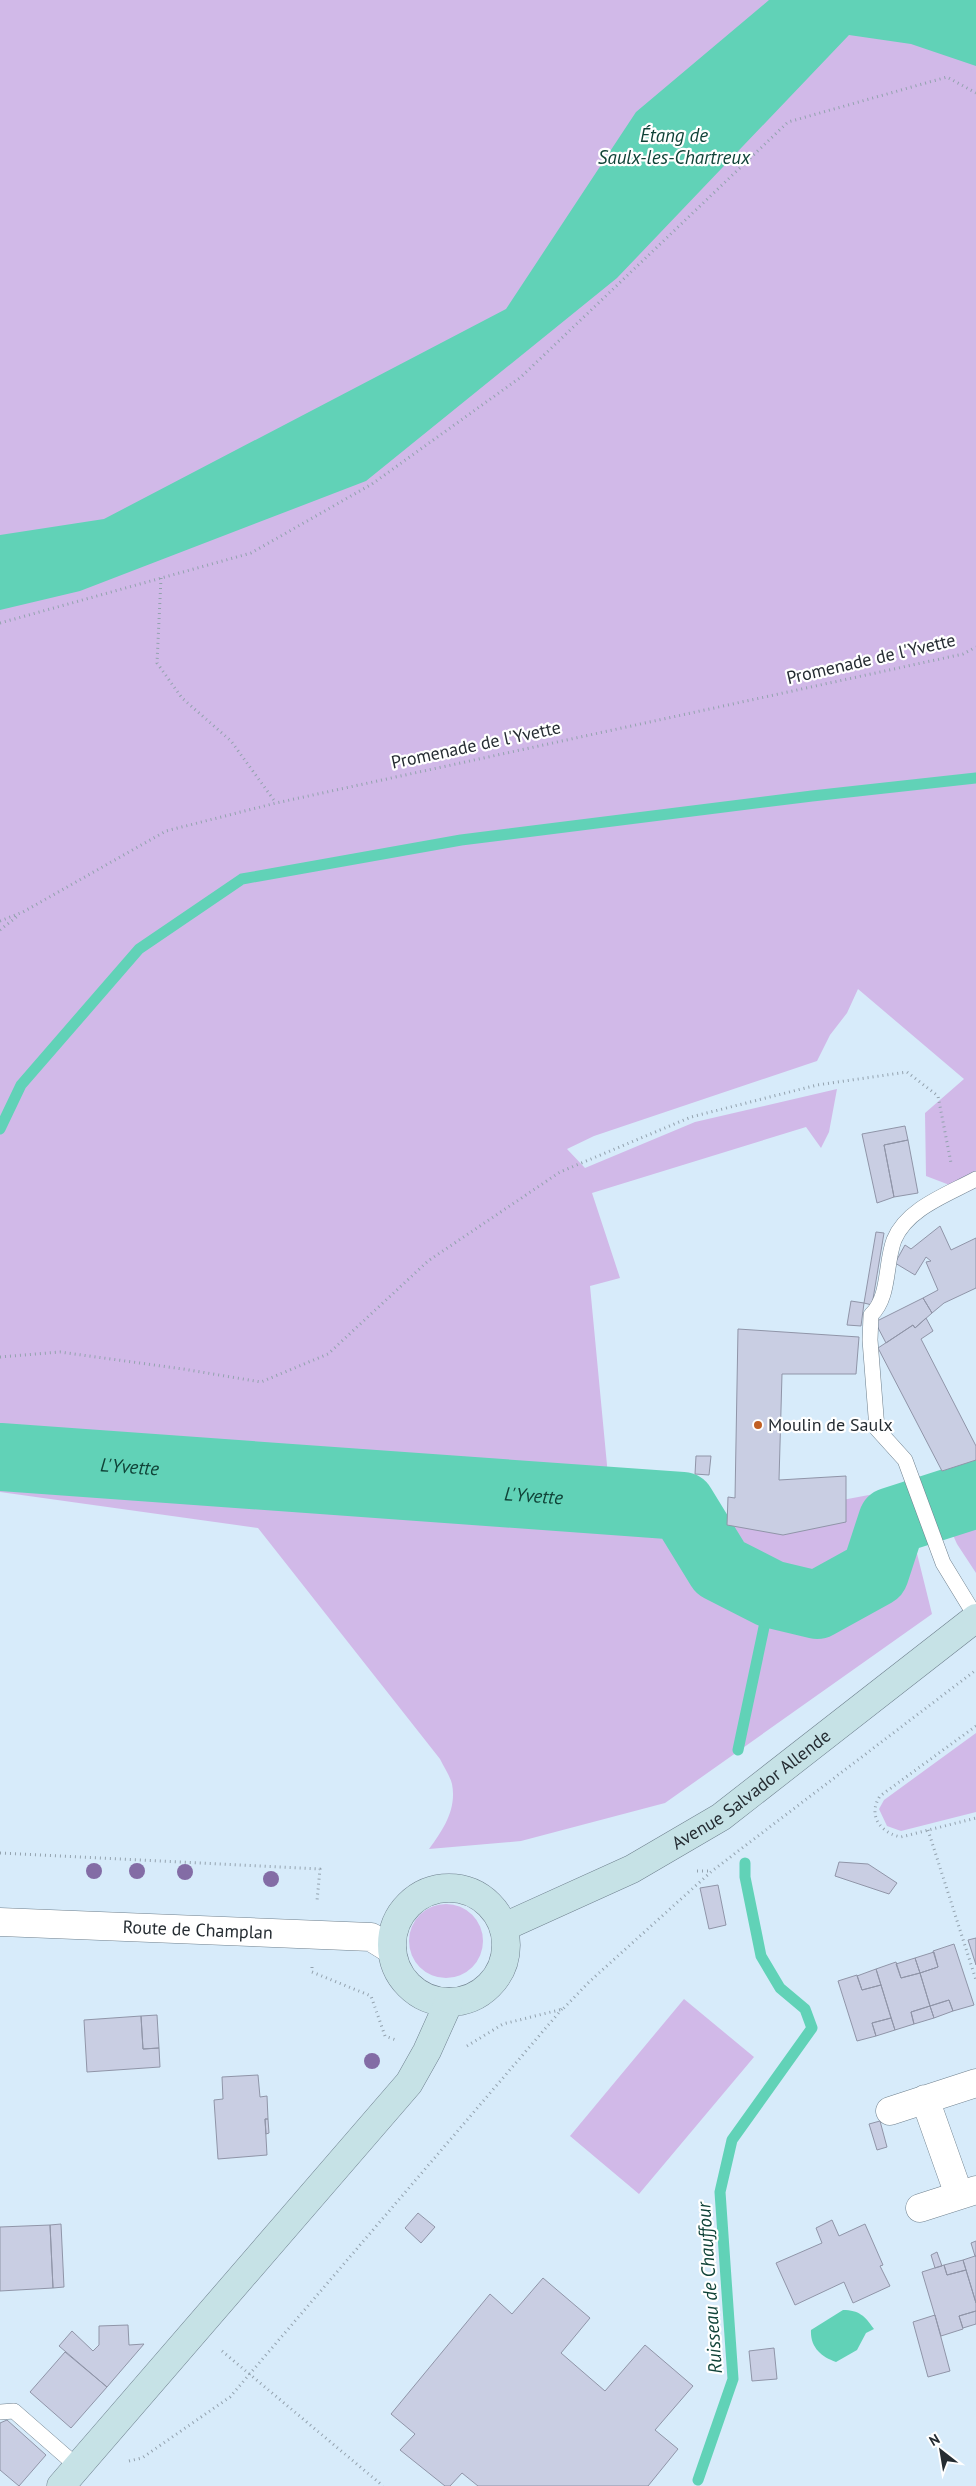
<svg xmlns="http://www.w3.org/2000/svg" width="976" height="2486" viewBox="0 0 976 2486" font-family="'PT Sans',sans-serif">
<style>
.green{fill:#d1b9e8}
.water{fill:#61d2b7}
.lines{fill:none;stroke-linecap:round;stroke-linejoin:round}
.stream{stroke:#61d2b7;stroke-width:11}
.river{stroke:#61d2b7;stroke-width:68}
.building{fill:#c9cee3;stroke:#9095a8}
.service-casing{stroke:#6f808e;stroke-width:16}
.minor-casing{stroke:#6f808e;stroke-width:29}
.tertiary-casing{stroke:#6f808e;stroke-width:29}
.secondary-casing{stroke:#6f808e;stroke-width:29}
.path{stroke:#93a2ae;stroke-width:3;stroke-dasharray:1 4;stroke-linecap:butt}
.service{stroke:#fff;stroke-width:15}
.minor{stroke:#fff;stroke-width:28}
.tertiary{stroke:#fff;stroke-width:28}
.secondary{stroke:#c6e2e6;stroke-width:28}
.tree{fill:#836ca5}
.poi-dot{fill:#c15f23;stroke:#fff;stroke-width:2}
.labels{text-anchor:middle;stroke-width:4.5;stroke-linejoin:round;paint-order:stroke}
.street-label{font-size:18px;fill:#252c32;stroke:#fff}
.poi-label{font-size:18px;fill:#252c32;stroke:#fff;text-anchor:start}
.water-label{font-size:19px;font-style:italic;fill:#104338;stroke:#fff}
</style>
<rect width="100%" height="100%" fill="#d7ebfa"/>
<path class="green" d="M0,0H976V1188L968,1192L926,1176L925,1113L964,1079L858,989L847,1013L830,1035L817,1061L594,1136L567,1149L585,1168L695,1122L837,1089L829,1132L821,1148L806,1127L592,1193L620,1278L590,1286L607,1465V1515L720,1523L901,1489L932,1614L665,1803L521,1841L429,1849C443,1830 457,1809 452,1784C450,1776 444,1767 440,1759L258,1528L0,1492Z
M976,1466V1573L957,1544L929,1482Z
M976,1733V1812L901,1831L887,1826L879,1809L884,1800Z
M409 1941a37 37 0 1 1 74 0a37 37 0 1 1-74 0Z
M684,1999L754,2057L639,2194L570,2136Z"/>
<path class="water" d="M769,0H976V66L911,44L849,35L617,278L366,481L80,591L0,610V535L104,519L506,309L636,112Z
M843,2310C859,2310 865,2316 874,2329L866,2333L857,2350L836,2362C821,2357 810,2347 811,2330Z"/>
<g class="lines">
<path class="stream" d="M0,1129L21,1085L139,949L242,879L461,840L812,796L976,778
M738,1750L771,1594
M698,2480L733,2379L720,2192L732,2140L812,2028L805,2009L780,1988L761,1956L745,1877V1863"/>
<path class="river" id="s1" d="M0,1457L682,1506L720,1568L771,1594L817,1605L875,1573L892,1521L976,1494"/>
</g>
<path class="building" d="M905,1126L908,1140L884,1145L894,1197L877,1203L862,1134Z
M908,1140L918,1193L894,1197L884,1145Z
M940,1226L951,1250L976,1238V1288L944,1303L932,1313L923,1298L938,1290L926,1262L931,1261L926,1257L915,1275L895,1263L905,1245L911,1249Z
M876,1232L884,1233L872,1305L864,1303Z
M923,1298L932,1313L915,1328L913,1325L886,1343L875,1322Z
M851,1301L864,1303L861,1326L847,1325Z
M926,1318L933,1331L921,1339L976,1446V1460L942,1471L878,1348L913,1325L915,1328Z
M738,1329L859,1337L856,1374H782L779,1480L846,1476V1522L783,1535L727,1525L728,1497L735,1498Z
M696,1456H711L709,1475L695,1474Z
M839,1862L868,1864L897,1883L889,1894L835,1876Z
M718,1885L726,1925L709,1929L700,1888Z
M976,1938V1965L968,1940Z
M954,1944L974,2005L953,2011L949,2000L930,2006L920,1973L938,1967L933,1951Z
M934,1952L938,1967L920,1973L915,1958Z
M915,1958L920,1973L901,1978L896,1964Z
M896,1962L901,1978L920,1973L930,2006L911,2012L914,2024L895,2030L876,1969Z
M876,1969L881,1985L862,1990L857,1976Z
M857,1975L862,1990L881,1985L891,2018L872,2023L876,2036L857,2041L838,1981Z
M949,2000L953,2011L934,2018L930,2006Z
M930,2006L934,2018L914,2024L911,2012Z
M157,2015L159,2048L143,2049L141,2016Z
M141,2016L143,2049L159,2048L160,2067L87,2072L84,2020Z
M891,2018L895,2030L876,2036L872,2023Z
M258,2075L260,2097L267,2096L268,2119H265L267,2155L218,2159L214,2100L223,2099L222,2077Z
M265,2119H268L269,2133L266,2134Z
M880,2121L887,2147L877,2150L869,2124Z
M418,2213L435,2227L421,2243L405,2228Z
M832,2220L839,2236L865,2224L883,2265L880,2266L890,2286L853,2303L844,2282L795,2305L776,2263L822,2243L816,2228Z
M61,2224L64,2287L53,2288L50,2225Z
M50,2225L53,2288L0,2291V2227Z
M976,2241V2256H975L971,2243Z
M937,2252L942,2266L935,2268L931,2255Z
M975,2256H976V2303L963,2260Z
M963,2260L966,2270L947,2275L944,2265Z
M944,2265L947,2275L966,2270L976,2303V2311L959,2316L963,2329L941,2336L922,2272Z
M543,2278L590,2318L561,2353L605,2391L645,2345L693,2386L655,2430L678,2449L648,2486H478L462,2473L450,2486H445L400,2450L415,2434L391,2414L490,2294L512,2314Z
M976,2311V2324L963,2328L959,2316Z
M935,2315L950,2371L928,2377L913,2322Z
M128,2325L129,2345L144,2344L107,2387L59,2346L72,2331L93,2351L99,2345V2326Z
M774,2348L777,2379L752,2381L749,2351Z
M65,2352L107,2387L71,2428L30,2392Z
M7,2420L46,2455L19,2486L0,2470V2423Z"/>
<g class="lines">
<g class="service-casing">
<path id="service" d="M976,1179C949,1194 907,1208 894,1240C885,1264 890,1297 871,1315L870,1340L877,1429L905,1460L943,1563L976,1617
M0,2412L14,2411L78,2467"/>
</g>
<g class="minor-casing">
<path id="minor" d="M925,2099L959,2195
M890,2111L976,2083
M920,2208L976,2190"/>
</g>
<g class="tertiary-casing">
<g id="tertiary">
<path id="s2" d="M0,1922L371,1937L392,1950"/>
</g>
</g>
<g class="secondary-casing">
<g id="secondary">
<circle cx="449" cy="1945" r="57"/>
<path id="s3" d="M504,1927L632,1869L721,1817L976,1618"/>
<path d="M61,2486L409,2083L427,2051L449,2002"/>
</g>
</g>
<path class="path" d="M161,578L157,663L182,698L231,741L276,803
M0,623L251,553L372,484L521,377L788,122L947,77L976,93
M0,921L23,912L166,831L276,803L963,654L976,647
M0,930L19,915
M0,1357L60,1352L183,1369L261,1382L328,1354L428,1261L560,1172L691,1117L817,1085L907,1072L938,1096L951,1163
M976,1726L880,1796C867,1816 881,1833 901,1837L976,1818
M928,1830L976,1980
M0,1853L320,1869L317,1901
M697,1871H711
M312,1967V1972L371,1996L385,2036L396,2040
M467,2046L503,2024L563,2009L589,1982L712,1871L976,1670
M222,2351L383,2486
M129,2461L142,2458L230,2397L562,2009"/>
<use href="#service" class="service"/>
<use href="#minor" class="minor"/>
<use href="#tertiary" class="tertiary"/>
<use href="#secondary" class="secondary"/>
</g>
<g class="tree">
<circle cx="94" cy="1871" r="8"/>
<circle cx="137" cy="1871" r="8"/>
<circle cx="185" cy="1872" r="8"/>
<circle cx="271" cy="1879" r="8"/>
<circle cx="372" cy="2061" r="8"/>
</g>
<circle class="poi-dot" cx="758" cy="1425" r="5"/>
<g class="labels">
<g class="street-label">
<text transform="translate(871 659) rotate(-13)" y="6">Promenade de l'Yvette</text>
<text transform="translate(476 745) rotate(-12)" y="6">Promenade de l'Yvette</text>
<text dy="6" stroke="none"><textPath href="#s3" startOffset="284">Avenue Salvador Allende</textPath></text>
<text dy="6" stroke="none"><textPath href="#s2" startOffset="198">Route de Champlan</textPath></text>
</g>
<g class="poi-label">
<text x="768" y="1431">Moulin de Saulx</text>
</g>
<g class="water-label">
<text x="674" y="142">Étang de<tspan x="674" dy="22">Saulx-les-Chartreux</tspan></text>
<text dy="7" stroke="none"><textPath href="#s1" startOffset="130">L'Yvette</textPath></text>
<text dy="7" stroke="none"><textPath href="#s1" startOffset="535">L'Yvette</textPath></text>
<text transform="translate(709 2288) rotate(-94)" y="7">Ruisseau de Chauffour</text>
</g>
</g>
<g transform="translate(941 2451) rotate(329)" stroke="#ffffff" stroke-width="4" paint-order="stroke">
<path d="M0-4L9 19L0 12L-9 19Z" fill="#252c32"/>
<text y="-8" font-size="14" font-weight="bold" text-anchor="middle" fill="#252c32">N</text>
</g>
</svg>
